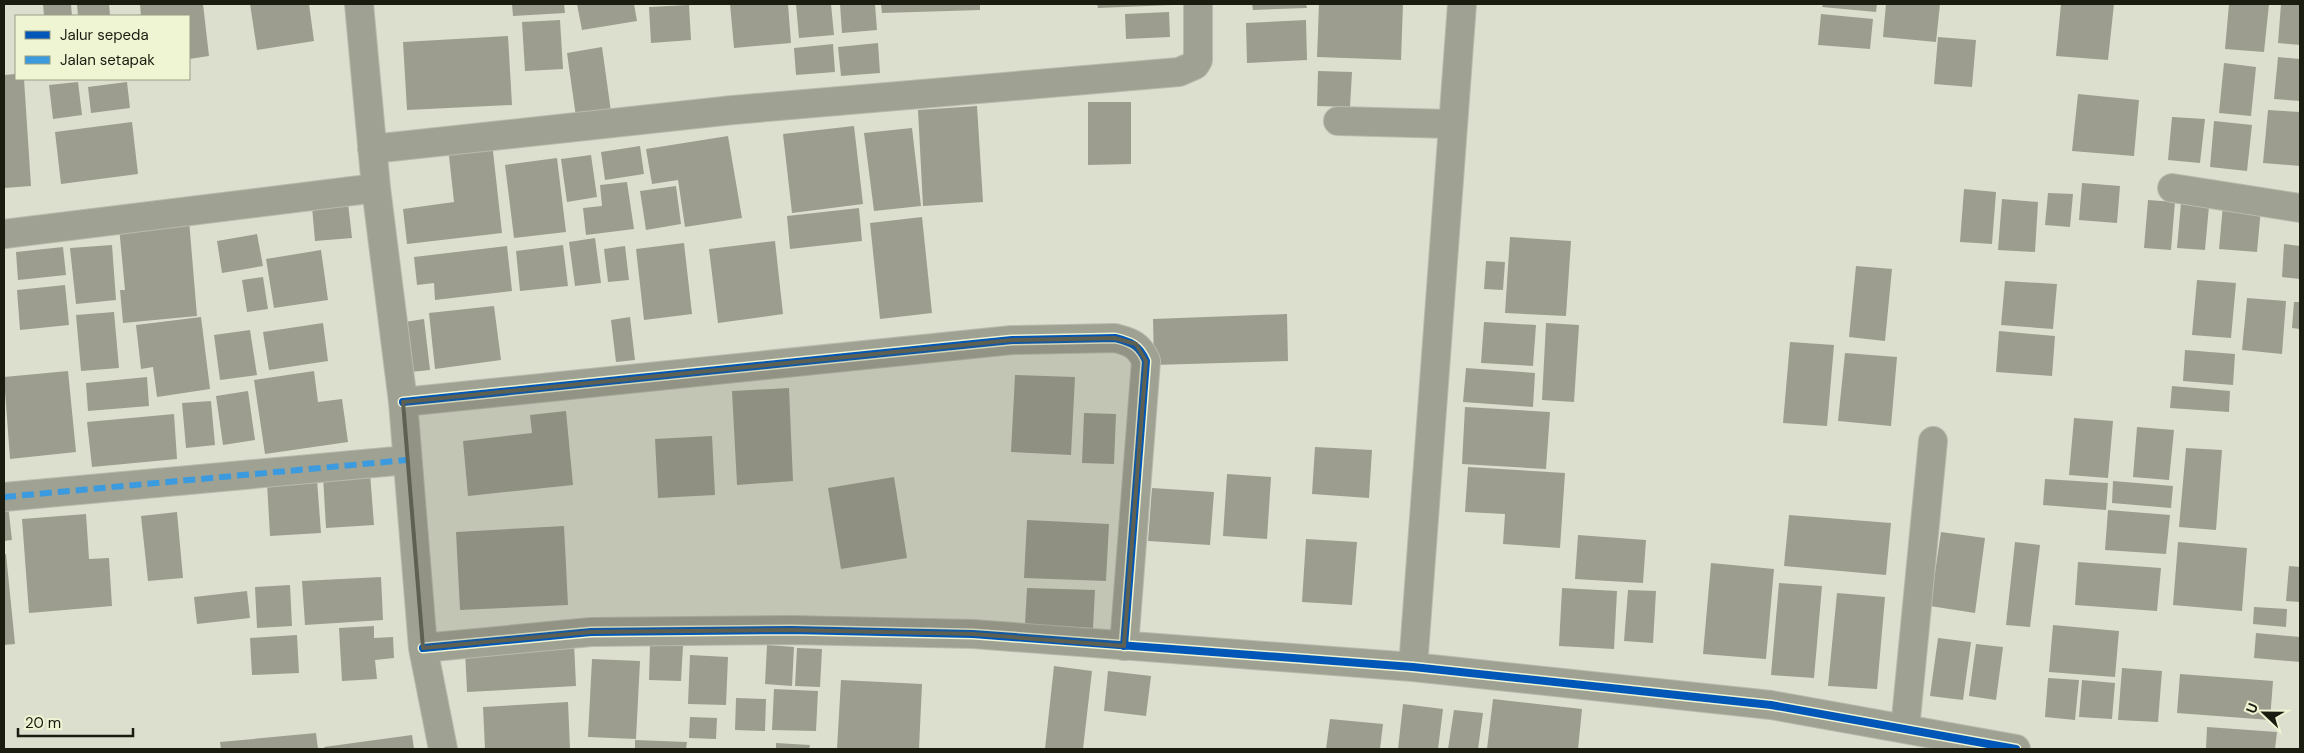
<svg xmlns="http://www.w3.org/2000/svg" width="2304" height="753" viewBox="0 0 2304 753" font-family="'DM Sans',sans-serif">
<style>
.building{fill:#9c9d8e}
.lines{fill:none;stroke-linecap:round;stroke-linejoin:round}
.street-casing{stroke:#b9baad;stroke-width:30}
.street{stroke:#9fa192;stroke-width:28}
.quiet{stroke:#3b9bde;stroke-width:6;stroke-dasharray:12 6;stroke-linecap:butt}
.cycleway-casing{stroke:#eff4d3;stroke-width:11}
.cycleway{stroke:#0057b8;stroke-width:8}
.marked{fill:#5e6052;fill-opacity:0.2;stroke:#5e6052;stroke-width:4;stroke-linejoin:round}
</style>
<rect width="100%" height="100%" fill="#dddfce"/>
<path class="building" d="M43,4H71L72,16H44Z
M77,4H109L110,15L78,16Z
M140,4H203L209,56L189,59V16H141Z
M250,4H309L314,41L257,50Z
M512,4H564L565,13L513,16Z
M577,4H634L637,21L582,30Z
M730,4H788L791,43L734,48Z
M796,4H831L834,35L799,38Z
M840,4H875L877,30L842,33Z
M881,4H980V10L882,13Z
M1097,4H1172V5L1098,8Z
M1252,4H1306L1307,8L1253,10Z
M1319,4H1403L1401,60L1317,57Z
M1823,4H1877L1876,12L1822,7Z
M1886,4H1940L1936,42L1883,37Z
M2061,4H2114L2108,60L2056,56Z
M2229,4H2269L2264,52L2225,49Z
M2281,4H2300V45L2278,43Z
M689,5L691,40L651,43L649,7Z
M1169,12L1170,37L1126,39L1125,14Z
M1821,14L1873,19L1870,49L1818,45Z
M560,20L563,69L525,71L522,22Z
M1306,20L1307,60L1247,63L1246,23Z
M508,36L512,105L407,110L403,42Z
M1938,37L1976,40L1972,87L1934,84Z
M878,43L880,73L841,76L838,47Z
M833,44L835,72L796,75L794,48Z
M602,47L612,119L577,124L567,53Z
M2278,57L2300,59V101L2274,99Z
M2224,63L2256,67L2251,116L2219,113Z
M1318,71L1352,72L1350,107L1317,106Z
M16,74V79H24L31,186L4,188V75Z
M78,82L82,115L53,119L49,85Z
M127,82L130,108L91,113L88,87Z
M2078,94L2139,100L2134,156L2072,151Z
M1088,102H1131V164L1088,165Z
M977,106L983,202L923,206L918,110Z
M2268,110L2300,112V166L2263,163Z
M2172,117L2205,119L2200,163L2168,160Z
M2214,121L2252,125L2247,171L2210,167Z
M132,122L138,174L61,184L55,132Z
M854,126L863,204L792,213L783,134Z
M912,128L921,206L874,211L864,133Z
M728,136L742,218L685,227L678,180L652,184L646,149Z
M492,142L502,233L407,244L403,209L454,202L448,147Z
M640,146L644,174L605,180L601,152Z
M591,155L597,197L567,202L561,159Z
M557,158L566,232L514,238L505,165Z
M627,182L634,229L586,235L583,208L602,206L600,185Z
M2082,183L2120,186L2117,223L2079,220Z
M676,186L681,224L646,230L640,191Z
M1964,189L1996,192L1992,244L1960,242Z
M2048,193L2073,194L2070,227L2045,225Z
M2002,199L2038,202L2035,252L1998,250Z
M2148,200L2175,202L2171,250L2144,248Z
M348,203L352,238L315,241L312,207Z
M2181,203L2209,206L2205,250L2177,248Z
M2223,205L2261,208L2257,252L2219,249Z
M859,208L862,241L790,249L787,216Z
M922,217L932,313L880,319L870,223Z
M189,220L197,316L123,323L120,290H125L119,227Z
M257,234L263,266L222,273L217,241Z
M1510,237L1571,241L1566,316L1505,313Z
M595,238L601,283L575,286L569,242Z
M775,241L783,314L718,323L709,249Z
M684,243L692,314L644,320L636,249Z
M2284,244L2300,246V279L2282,277Z
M112,245L116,300L76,304L70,248Z
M563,245L568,286L520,291L516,251Z
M507,246L512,291L435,300L434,283L417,285L414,257Z
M625,246L629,280L608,282L604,249Z
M63,247L66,275L18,280L16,252Z
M321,250L328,300L274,308L266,259Z
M1486,261L1505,262L1503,290L1484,289Z
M1856,266L1892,269L1885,341L1849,337Z
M263,277L268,309L247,312L242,280Z
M2197,280L2236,283L2231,338L2192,335Z
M2005,281L2057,284L2053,329L2001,325Z
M65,285L69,325L20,330L17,290Z
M2247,298L2286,301L2282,354L2242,350Z
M2294,302H2300V329L2292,328Z
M494,306L501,360L435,369L429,313Z
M114,312L119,368L81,371L76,315Z
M1287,314L1288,361L1154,365L1153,319Z
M201,317L210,389L157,397L153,367L141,369L136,325Z
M630,317L635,360L616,362L611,320Z
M424,319L430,370L410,372L405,322Z
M1484,322L1536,325L1533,366L1481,363Z
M323,323L328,361L269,370L263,332Z
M1546,323L1579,325L1574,402L1542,400Z
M250,330L257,375L220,380L214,335Z
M1999,331L2055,336L2052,376L1996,372Z
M1790,342L1834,345L1827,426L1783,423Z
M2185,350L2235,354L2233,385L2183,381Z
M1845,353L1897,357L1891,426L1838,421Z
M1466,368L1535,373L1533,407L1463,402Z
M68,371L76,452L10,459L4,377Z
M314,371L318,402L342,399L348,442L265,454L254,380Z
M1015,375L1075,377L1071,455L1011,452Z
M147,377L149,406L88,411L86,383Z
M2172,386L2230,391L2229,412L2170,408Z
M789,388L793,481L737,485L732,391Z
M248,391L255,440L223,445L216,396Z
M211,401L215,445L186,448L182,403Z
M1465,407L1550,412L1546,469L1462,464Z
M566,411L573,485L468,496L463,441L532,433L530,415Z
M1084,413L1116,414L1114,464L1082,463Z
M174,414L177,459L92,467L87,422Z
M2074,418L2113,421L2108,478L2069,475Z
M2137,427L2174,430L2169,480L2133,477Z
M712,436L715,495L658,498L655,439Z
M1315,447L1372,450L1369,498L1312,494Z
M2186,448L2222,450L2216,530L2179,527Z
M1468,467L1565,473L1560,548L1503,544L1505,514L1465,512Z
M370,473L374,525L326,528L323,476Z
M1227,474L1271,477L1267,539L1223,536Z
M894,477L907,558L841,569L828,488Z
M2045,479L2108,483L2106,510L2043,505Z
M317,480L321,533L270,536L267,483Z
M2113,481L2173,486L2171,508L2112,503Z
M1152,488L1214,492L1210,545L1148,541Z
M4,505H8L12,540L4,541Z
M2108,510L2170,515L2166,554L2105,550Z
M177,512L183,578L148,581L141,516Z
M86,514L89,559L109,558L112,606L29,613L22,519Z
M1789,515L1891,523L1886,575L1784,566Z
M1027,520L1109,524L1106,581L1024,578Z
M564,526L568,605L460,610L456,532Z
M1941,532L1985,538L1975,613L1930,606Z
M1578,535L1646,540L1643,583L1575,579Z
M1306,539L1357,542L1352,605L1302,602Z
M2015,542L2040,545L2030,627L2006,625Z
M2178,542L2247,548L2242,611L2173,605Z
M4,554H6L15,644L4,645Z
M2078,562L2161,568L2157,611L2075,605Z
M1711,563L1774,569L1766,659L1703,654Z
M2289,566L2300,567V602L2286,601Z
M381,577L383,620L305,625L302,581Z
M1779,583L1822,586L1814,678L1771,675Z
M290,585L292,626L257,628L255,587Z
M1027,588L1095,590L1093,628L1025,624Z
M1562,588L1617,591L1614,649L1559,646Z
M1628,590L1656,591L1653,643L1624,641Z
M247,591L250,618L197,624L194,597Z
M1837,593L1885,597L1877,689L1828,686Z
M2254,607L2287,609L2286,627L2253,624Z
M2053,625L2119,631L2115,677L2049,672Z
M374,626V638L393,637L394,658L375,660L377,679L342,681L339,628Z
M2256,633L2300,637V662L2254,658Z
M297,635L299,673L252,675L250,638Z
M1938,638L1971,642L1963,700L1930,696Z
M574,643L576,686L467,692L465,650Z
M1976,644L2003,647L1996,700L1969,696Z
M650,645L683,646L681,681L649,680Z
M767,645L794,647L792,686L765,684Z
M797,648L822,649L820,687L795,686Z
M690,655L728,657L726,705L688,704Z
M592,659L640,661L636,739L588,737Z
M1054,666L1092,671L1083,749H1045Z
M2122,668L2162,671L2158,722L2118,720Z
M1108,671L1151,676L1146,716L1104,711Z
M2180,674L2273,681L2270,720L2177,713Z
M2048,678L2079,680L2075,720L2045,717Z
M841,680L922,684L919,749H837Z
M2082,680L2115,683L2112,719L2079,717Z
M774,689L818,691L816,731L772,730Z
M736,698L766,699L765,731L735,730Z
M1493,699L1582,709L1578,749H1487Z
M568,702L570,749H485L483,707Z
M1403,704L1443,709L1438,749H1398Z
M1454,710L1483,713L1478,749H1448Z
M690,717L717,718L716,739L689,738Z
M1330,719L1383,724L1380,749H1326Z
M2207,727L2277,732L2275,749H2206Z
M316,733L318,749H221L220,742Z
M412,735L414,749H325L324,747Z
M635,740L687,742L686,749H635Z
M776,743L810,745L809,749H776Z"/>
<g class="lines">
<g class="street-casing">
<path id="street" d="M359,4L376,188L403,402L423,648L443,749
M1338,121L1451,124
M372,149L733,110L1179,72L1195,65L1198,60V4
M2172,188L2300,208
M4,234L376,188
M403,402L1012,340L1115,338C1131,342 1139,345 1146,361L1124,646
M4,497L407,460
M423,648L591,632L791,630L973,634L1413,667L1771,705L2016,749
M1413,667L1462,4
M1905,729L1933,441"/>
</g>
<use href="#street" class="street"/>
<path class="quiet" d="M4,497L407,460"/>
<g class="cycleway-casing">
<path id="cycleway" d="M403,402L1012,340L1115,338C1131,342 1139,345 1146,361L1124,646
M423,648L591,632L791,630L973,634L1413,667L1771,705L2016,749"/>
</g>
<use href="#cycleway" class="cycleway"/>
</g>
<path class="marked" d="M1115,338L1136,344L1146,361L1124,646L973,634L791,630L591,632L423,648L403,402L1012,340Z"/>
<rect width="2304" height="753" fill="none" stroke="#1a1c10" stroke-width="10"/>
<rect x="15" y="15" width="175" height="65" fill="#eff4d3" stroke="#9a9e85"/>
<rect x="25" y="31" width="25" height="8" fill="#0057b8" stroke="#9a9e85"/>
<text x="60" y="40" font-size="15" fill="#1a1c10">Jalur sepeda</text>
<rect x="25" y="56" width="25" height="8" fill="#3b9bde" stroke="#9a9e85"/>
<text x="60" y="65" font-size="15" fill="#1a1c10">Jalan setapak</text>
<g transform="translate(2264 713) rotate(292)" stroke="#eff4d3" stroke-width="4" paint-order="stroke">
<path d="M0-4L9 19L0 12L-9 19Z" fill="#1a1c10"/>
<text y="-8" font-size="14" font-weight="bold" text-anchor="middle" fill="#1a1c10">U</text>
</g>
<path d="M18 728v8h115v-8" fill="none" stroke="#1a1c10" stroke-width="2.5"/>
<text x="25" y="728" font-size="15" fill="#1a1c10" stroke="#eff4d3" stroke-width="4" paint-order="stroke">20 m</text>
</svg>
